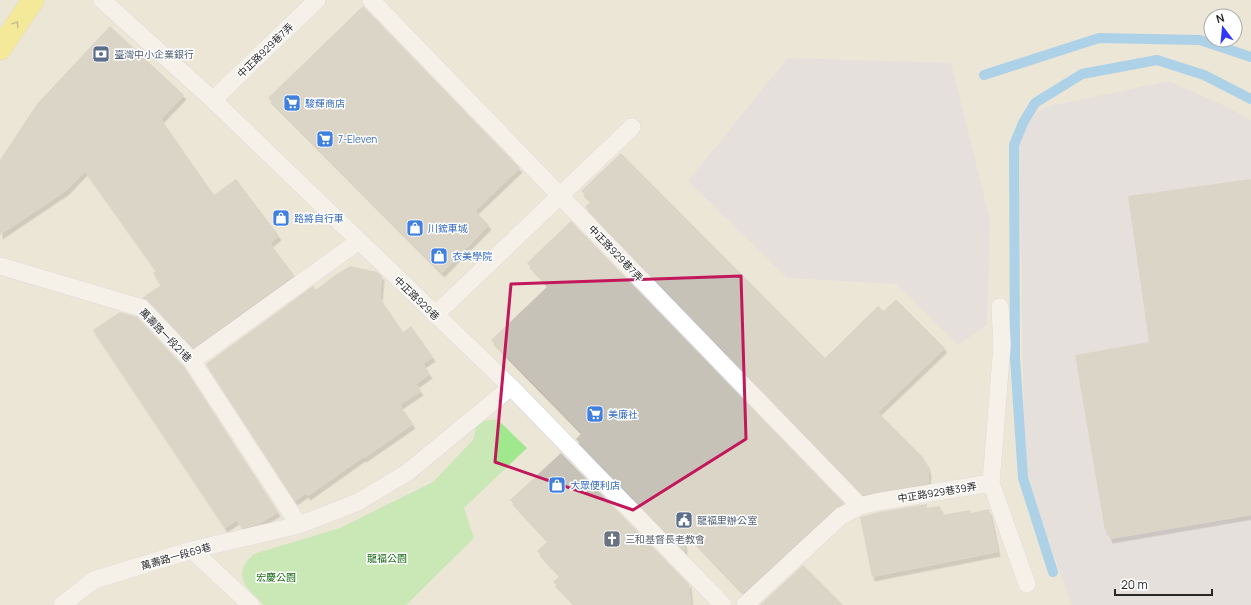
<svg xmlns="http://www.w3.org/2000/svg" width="1251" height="605" viewBox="0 0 1251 605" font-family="Manrope,'Noto Sans TC',sans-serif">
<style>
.industrial{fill:#ddd9e3}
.green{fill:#9fe88e}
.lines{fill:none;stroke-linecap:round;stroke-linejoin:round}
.stream{stroke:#5fb8f8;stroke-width:10}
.building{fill:#c6c2b7;filter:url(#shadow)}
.service-casing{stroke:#cccde2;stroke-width:18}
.primary-casing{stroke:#cbcbcb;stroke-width:23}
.service{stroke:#fff;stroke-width:17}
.primary{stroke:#fcee4c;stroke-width:22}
.oneway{stroke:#9c943b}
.marked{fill:none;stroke:#c2185b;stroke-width:3;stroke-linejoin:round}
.labels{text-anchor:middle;stroke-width:3;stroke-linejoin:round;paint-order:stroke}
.street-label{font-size:10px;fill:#272727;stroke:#fff}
.service-label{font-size:10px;fill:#4e5e75;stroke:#fff;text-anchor:start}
.shop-label{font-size:10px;fill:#366cbe;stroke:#fff;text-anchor:start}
.worship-label{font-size:10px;fill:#5b616d;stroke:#fff;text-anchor:start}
.park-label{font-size:10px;fill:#176913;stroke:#fff}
</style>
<defs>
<filter id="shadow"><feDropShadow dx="2.5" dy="4.5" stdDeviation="0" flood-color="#0004"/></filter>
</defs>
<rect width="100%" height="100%" fill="#ece6d7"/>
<path class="industrial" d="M788,58L951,63L990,220L987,325L958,345L896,284L787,278L688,181Z
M1169,81L1225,106L1251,120V605H1072L1025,477L1019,145L1024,130L1036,113L1046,107Z"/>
<path class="green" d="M497,419L527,448L464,508L474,538L406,605H264C247,588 230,575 254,554L340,528L433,482L473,440L477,422Z"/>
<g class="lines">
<path class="stream" d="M984,75L1099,38L1200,40L1251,57
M1053,572L1023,478L1015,358L1014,145L1023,123L1035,103L1082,74L1157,60L1204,75L1251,99"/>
</g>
<path class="building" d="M363,6L520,168L475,211L489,225L442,273L268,98Z
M110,26L184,95L161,119L214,195L236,179L279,236L270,243L294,275L193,348L149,301L142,298L161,285L153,273L156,271L85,171L67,190L0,235V160L37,104Z
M621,153L825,358L878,306L884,311L896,299L945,348L878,412L922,456L927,464L929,473L928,483L863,495L585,207L591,201L581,191Z
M1251,179V515L1110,539L1107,530L1105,531L1075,355L1149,342L1128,196Z
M571,221L844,503L834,509L743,593L683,530L685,552L576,439L582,433L491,340L548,286L527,263Z
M350,266L377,272L382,276L380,298L403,332L411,326L433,357L423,364L430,374L416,384L421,391L400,405L413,424L364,458L363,457L308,496L306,493L295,501L206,364L313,286L316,290L335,275Z
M120,312L137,317L184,367L278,512L259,524L242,528L237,520L225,528L93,330Z
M561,453L689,584L691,605H575L553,582L560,576L537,551L548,541L510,500Z
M927,504V508L940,506L942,515L970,510L971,513L989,509L998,552L872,577L860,517L879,512Z
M803,565L843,605H760Z"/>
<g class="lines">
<g class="service-casing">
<path id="service" d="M102,0L213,100L511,387L723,605
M371,0L860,506
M213,100L317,0
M0,266L142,308L192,361L299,525
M435,315L632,127
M192,361L359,241
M991,483L1027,584
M192,550L251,605
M62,605L94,580L192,550L299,525L358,502L408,472L511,387
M745,605L841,516L860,506L877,502L991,483L1002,345L1000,307"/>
</g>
<g class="primary-casing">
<path id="primary" d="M0,49L33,0"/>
</g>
<use href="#service" class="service"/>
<use href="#primary" class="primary"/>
</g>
<defs><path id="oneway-chevron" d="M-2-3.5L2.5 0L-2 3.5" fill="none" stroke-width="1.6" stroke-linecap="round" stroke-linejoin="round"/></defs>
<use class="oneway" href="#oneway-chevron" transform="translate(16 24) rotate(-57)"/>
<path d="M0 0H1251V605H0ZM741,276L746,439L633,510L495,462L511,284Z" fill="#ece6d7" fill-opacity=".55" fill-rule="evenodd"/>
<path class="marked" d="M741,276L746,439L633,510L495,462L511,284Z"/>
<defs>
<g id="bank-square" transform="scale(0.9)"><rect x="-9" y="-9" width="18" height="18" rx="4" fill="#5c6f8a" stroke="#fff"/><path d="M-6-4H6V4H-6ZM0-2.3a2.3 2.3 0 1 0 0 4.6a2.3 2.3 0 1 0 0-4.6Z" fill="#fff"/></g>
<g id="supermarket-square" transform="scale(0.9)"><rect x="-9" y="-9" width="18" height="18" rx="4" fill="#3f7fe0" stroke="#fff"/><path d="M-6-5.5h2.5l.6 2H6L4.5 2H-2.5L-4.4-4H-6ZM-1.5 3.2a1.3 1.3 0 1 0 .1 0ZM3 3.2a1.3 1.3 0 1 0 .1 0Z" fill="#fff"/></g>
<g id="shop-square" transform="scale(0.9)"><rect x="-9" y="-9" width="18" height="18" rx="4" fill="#3f7fe0" stroke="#fff"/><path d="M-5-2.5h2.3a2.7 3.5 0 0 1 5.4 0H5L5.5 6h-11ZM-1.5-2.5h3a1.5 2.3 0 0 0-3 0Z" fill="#fff"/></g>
<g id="civic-square" transform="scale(0.9)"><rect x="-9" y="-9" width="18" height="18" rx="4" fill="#5c6f8a" stroke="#fff"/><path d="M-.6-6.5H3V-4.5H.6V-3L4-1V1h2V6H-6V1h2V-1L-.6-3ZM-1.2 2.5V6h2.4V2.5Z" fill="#fff"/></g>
<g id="church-square" transform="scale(0.9)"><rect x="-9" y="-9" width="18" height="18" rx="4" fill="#6b7280" stroke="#fff"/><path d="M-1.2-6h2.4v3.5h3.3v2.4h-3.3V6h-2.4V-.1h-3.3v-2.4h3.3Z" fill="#fff"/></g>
</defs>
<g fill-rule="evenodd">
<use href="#bank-square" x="101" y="54"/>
<use href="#supermarket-square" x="292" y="103"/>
<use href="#supermarket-square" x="325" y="139"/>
<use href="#shop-square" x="281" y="218"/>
<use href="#shop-square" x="415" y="228"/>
<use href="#shop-square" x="439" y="256"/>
<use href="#supermarket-square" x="595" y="414"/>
<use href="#shop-square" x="557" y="485"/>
<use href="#civic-square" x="684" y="520"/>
<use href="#church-square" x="612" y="539"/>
</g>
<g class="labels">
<g class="street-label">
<text transform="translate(265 50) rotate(-44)" y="4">中正路929巷7弄</text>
<text transform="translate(616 253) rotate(46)" y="4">中正路929巷7弄</text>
<text transform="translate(417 298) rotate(44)" y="4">中正路929巷</text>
<text transform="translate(166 335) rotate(46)" y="4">萬壽路一段21巷</text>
<text transform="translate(937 492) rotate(-9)" y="4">中正路929巷39弄</text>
<text transform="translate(176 556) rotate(-16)" y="4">萬壽路一段69巷</text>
</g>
<g class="service-label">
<text x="114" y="58">臺灣中小企業銀行</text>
<text x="697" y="524">龍福里辦公室</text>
</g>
<g class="shop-label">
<text x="305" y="107">駿輝商店</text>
<text x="338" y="143">7-Eleven</text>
<text x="294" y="222">路將自行車</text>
<text x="428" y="232">川鋐車城</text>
<text x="452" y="260">衣美學院</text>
<text x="608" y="418">美廉社</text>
<text x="570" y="489">大眾便利店</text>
</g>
<g class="worship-label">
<text x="625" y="543">三和基督長老教會</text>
</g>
<g class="park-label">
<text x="387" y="562">龍福公園</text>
<text x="276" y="581">宏慶公園</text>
</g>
</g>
<g transform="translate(1223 28) rotate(344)"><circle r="19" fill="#ffffff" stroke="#a9a9a9"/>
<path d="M0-3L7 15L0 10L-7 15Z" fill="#3137ff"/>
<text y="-6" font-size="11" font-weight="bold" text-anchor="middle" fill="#272727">N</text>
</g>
<path d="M1115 589v6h97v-6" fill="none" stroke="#272727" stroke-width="2"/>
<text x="1121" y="589" font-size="12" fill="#272727" stroke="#ffffff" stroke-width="3" paint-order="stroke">20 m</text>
</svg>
